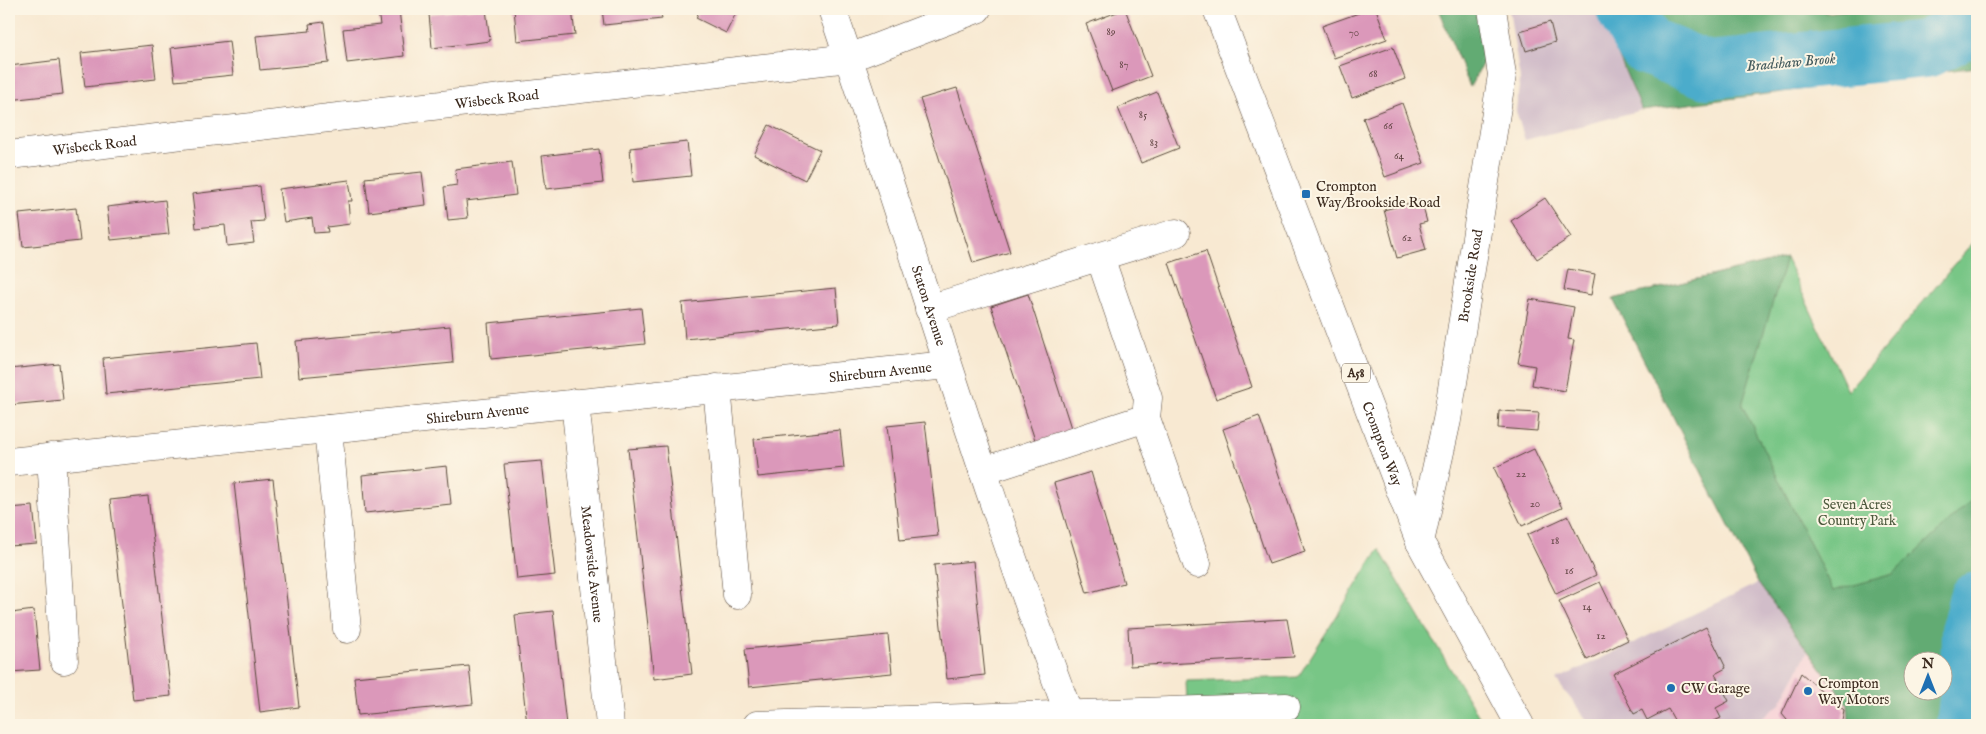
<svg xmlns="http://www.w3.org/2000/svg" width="1986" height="734" viewBox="0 0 1986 734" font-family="'IM FELL English',serif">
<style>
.built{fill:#f6cfd6}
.industrial{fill:#d1bdc9}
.green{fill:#78c686;stroke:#5a7852;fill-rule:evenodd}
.forest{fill:#62ab73;stroke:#4e6a48;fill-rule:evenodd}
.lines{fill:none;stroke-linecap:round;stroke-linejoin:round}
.river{stroke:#4caccb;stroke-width:58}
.building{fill:#db98ba}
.minor-casing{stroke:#574739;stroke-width:29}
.highway-casing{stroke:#574739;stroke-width:29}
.minor{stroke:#fff;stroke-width:28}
.highway{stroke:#fff;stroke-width:28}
.poi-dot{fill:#1f6fb2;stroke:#fcf5e5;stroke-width:2}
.labels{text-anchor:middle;stroke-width:4;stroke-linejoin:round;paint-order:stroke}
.number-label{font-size:11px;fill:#634645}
.shield{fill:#fcf5e5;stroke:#75675a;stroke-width:1}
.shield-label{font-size:12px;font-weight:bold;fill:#3b2a1e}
.street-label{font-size:14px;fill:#3b2a1e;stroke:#fcf5e5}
.poi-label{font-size:14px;fill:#3b2a1e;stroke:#fcf5e5;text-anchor:start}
.park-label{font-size:14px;fill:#4d593d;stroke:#fcf5e5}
.water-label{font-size:15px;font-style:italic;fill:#41585b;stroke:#fcf5e5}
</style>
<rect width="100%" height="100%" fill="#fcf5e5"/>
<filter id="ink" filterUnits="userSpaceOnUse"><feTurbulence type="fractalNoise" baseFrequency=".02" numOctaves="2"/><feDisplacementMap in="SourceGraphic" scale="10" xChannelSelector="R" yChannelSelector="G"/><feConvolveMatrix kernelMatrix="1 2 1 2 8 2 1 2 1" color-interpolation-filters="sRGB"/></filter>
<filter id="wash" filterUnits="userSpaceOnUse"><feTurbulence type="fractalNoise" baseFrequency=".0096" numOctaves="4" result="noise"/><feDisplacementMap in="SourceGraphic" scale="20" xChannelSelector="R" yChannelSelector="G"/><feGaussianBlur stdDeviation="1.12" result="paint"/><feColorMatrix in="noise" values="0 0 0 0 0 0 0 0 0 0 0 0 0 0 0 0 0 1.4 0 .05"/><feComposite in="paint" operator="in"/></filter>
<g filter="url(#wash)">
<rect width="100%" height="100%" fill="#f8e9d2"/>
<path class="built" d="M1808,651L1848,705L1849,725H1751L1779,705Z"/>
<path class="industrial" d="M1509,9H1598L1642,110L1525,140L1516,111L1520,79Z
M1758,583L1808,651L1779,705L1751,725H1591L1556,680Z"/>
<path class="green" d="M1977,238V725H1849L1848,705L1758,583L1613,299L1786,258L1848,391ZM1914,662H1944V692H1914Z
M1379,549L1484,725H1188L1186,681L1298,677Z"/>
<path class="forest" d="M1438,9H1492L1496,38L1470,87Z
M1598,9H1826L1825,13L1855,9H1977V67L1642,110Z
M1786,258L1742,405L1833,591L1893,574L1977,495V725H1849L1848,705L1758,583L1613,299ZM1914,662H1944V692H1914Z"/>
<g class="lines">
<path class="river" d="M1625,9L1645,45L1707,70L1926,49L1977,24
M1965,725L1969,691L1970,631L1977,601"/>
</g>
<g id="blocks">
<path class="building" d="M399,9L404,56L347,63L343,29L380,25L378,11Z
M475,9H486L490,41L432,48L429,14Z
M514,9H572L575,35L517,41Z
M602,9H660L662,19L604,25Z
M700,9H738L726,33L696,18Z
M1125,9L1151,76L1112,91L1086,24Z
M1370,9H1376L1387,39L1334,58L1322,26Z
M324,22L329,63L260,70L256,36L310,31L309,24Z
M1550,22L1555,42L1526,51L1520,31Z
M229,41L233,75L175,81L171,48Z
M152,45L156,79L85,87L81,53Z
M1393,47L1405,79L1352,98L1340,66Z
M59,60L63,94L9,100V66Z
M957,88L1010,252L973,263L920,99Z
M1157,92L1179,148L1141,163L1118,108Z
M1402,103L1424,163L1385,177L1363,118Z
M769,125L820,150L805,180L754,155Z
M687,142L691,176L633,182L630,148Z
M599,149L603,183L546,189L542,156Z
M512,162L516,195L466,201L468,218L448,220L444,187L457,185L455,169Z
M422,172L426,205L369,212L365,178Z
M349,180L352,201H348L350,224L327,227L328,232L314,233L312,218L284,222L279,189Z
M260,186L264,221L251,222L254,243L227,246L225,225L196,228L192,194Z
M1545,198L1571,237L1537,259L1511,221Z
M165,200L169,234L111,240L107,207Z
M1421,200L1427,222L1419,224L1426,250L1397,258L1384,210Z
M76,208L80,241L23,247L19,214Z
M1206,251L1252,387L1216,399L1169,263Z
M1568,269L1595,274L1591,295L1564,290Z
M836,288L839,324L685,339L682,303Z
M1028,294L1072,431L1036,443L991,306Z
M1530,299L1574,307L1568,339L1574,340L1565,391L1532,385L1535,366L1518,363Z
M641,308L645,344L491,359L488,323Z
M450,326L453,363L299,377L296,341Z
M256,343L260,379L106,394L103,358Z
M59,364L63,400L9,405V369Z
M1499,411L1539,413L1537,431L1498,428Z
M1259,416L1305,552L1269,564L1223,429Z
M925,422L938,536L900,540L887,426Z
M840,430L844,468L758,477L754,439Z
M666,446L692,674L654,679L628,449Z
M1534,449L1562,508L1522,526L1494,468Z
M542,461L555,575L517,579L504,464Z
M447,466L451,504L365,513L362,475Z
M1091,472L1124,583L1087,593L1054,483Z
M273,479L299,707L260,712L234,483Z
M148,496L171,696L133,700L110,500Z
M33,506L37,544L9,546V508Z
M1568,516L1596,575L1556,594L1527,535Z
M973,561L985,675L947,679L934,565Z
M1600,582L1628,640L1587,660L1559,601Z
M34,610L40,670L9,672V634H13L11,613Z
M553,611L566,725H527L515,615Z
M1287,619L1294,657L1130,666L1128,628Z
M1706,627L1726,668L1715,674L1729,701L1716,708L1721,718L1705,725H1677L1668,709L1647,720L1642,710L1634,714L1613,674Z
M888,635L892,673L749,687L745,649Z
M469,666L473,704L358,715L354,677Z
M1801,673L1844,710L1841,725H1791L1782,714Z"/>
</g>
</g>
<g filter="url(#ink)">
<use href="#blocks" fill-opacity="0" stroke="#574739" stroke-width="1"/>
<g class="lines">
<g class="minor-casing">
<g id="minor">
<path id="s1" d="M832,9C912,244 981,482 1069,714"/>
<path id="s2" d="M9,155L849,58L977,9"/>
<path d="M1100,257L1148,398L1146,418L1197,564"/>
<path d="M929,309L1176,233"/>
<path d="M717,388L737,595"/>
<path id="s3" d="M575,403L610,725"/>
<path d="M328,429L347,629"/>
<path d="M51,457L64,660"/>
<path id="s4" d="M9,462L947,365"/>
<path d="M983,471L1146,418"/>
<path id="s5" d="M1420,542L1447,420L1502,75L1492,9"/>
<path d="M757,725L1286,707"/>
</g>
</g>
<g class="highway-casing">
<g id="highway">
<path id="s6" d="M1217,9L1420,542L1520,725"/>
</g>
</g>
<use href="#minor" class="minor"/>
<use href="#highway" class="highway"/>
</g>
</g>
<g class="poi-dot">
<rect x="1301" y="189" width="10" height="10" rx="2.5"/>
<circle cx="1671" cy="688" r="5"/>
<circle cx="1808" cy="691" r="5"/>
</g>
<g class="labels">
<g class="number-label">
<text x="1111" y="35">89</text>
<text x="1354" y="36">70</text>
<text x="1124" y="68">87</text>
<text x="1373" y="77">68</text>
<text x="1143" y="118">85</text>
<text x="1388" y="129">66</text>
<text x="1154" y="146">83</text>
<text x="1399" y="159">64</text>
<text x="1407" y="241">62</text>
<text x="1521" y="477">22</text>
<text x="1535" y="507">20</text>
<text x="1555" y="544">18</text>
<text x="1569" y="574">16</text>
<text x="1587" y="610">14</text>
<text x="1601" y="639">12</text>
</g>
<rect class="shield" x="1342" y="363.5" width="28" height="19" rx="4"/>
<g class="shield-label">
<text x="1356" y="377">A58</text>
</g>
<g class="street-label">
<text dy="5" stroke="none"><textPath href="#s2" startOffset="491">Wisbeck Road</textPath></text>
<text dy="5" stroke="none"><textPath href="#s2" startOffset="86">Wisbeck Road</textPath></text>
<text dy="5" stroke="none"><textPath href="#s5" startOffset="271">Brookside Road</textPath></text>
<text dy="5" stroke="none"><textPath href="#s1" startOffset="312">Staton Avenue</textPath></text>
<text dy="5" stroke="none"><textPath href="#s4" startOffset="876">Shireburn Avenue</textPath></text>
<text dy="5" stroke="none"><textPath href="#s4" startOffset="471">Shireburn Avenue</textPath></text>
<text dy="5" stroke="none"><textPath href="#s6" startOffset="465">Crompton Way</textPath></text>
<text dy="5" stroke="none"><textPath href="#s3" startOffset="162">Meadowside Avenue</textPath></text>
</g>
<g class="poi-label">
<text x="1316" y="191">Crompton<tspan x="1316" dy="16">Way/Brookside Road</tspan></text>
<text x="1818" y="688">Crompton<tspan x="1818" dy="16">Way Motors</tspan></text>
<text x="1681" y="693">CW Garage</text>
</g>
<g class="park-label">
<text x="1857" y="509">Seven Acres<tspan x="1857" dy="16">Country Park</tspan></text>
</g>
<g class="water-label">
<text transform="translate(1791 62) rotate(-5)" y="5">Bradshaw Brook</text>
</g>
</g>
<rect width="1986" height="734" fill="none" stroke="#fcf5e5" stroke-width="30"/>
<g transform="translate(1928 676)"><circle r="24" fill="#fcf5e5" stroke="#afa495"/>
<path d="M0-4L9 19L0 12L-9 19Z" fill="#1f6fb2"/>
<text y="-8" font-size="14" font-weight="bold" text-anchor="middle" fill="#3b2a1e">N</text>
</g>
</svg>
